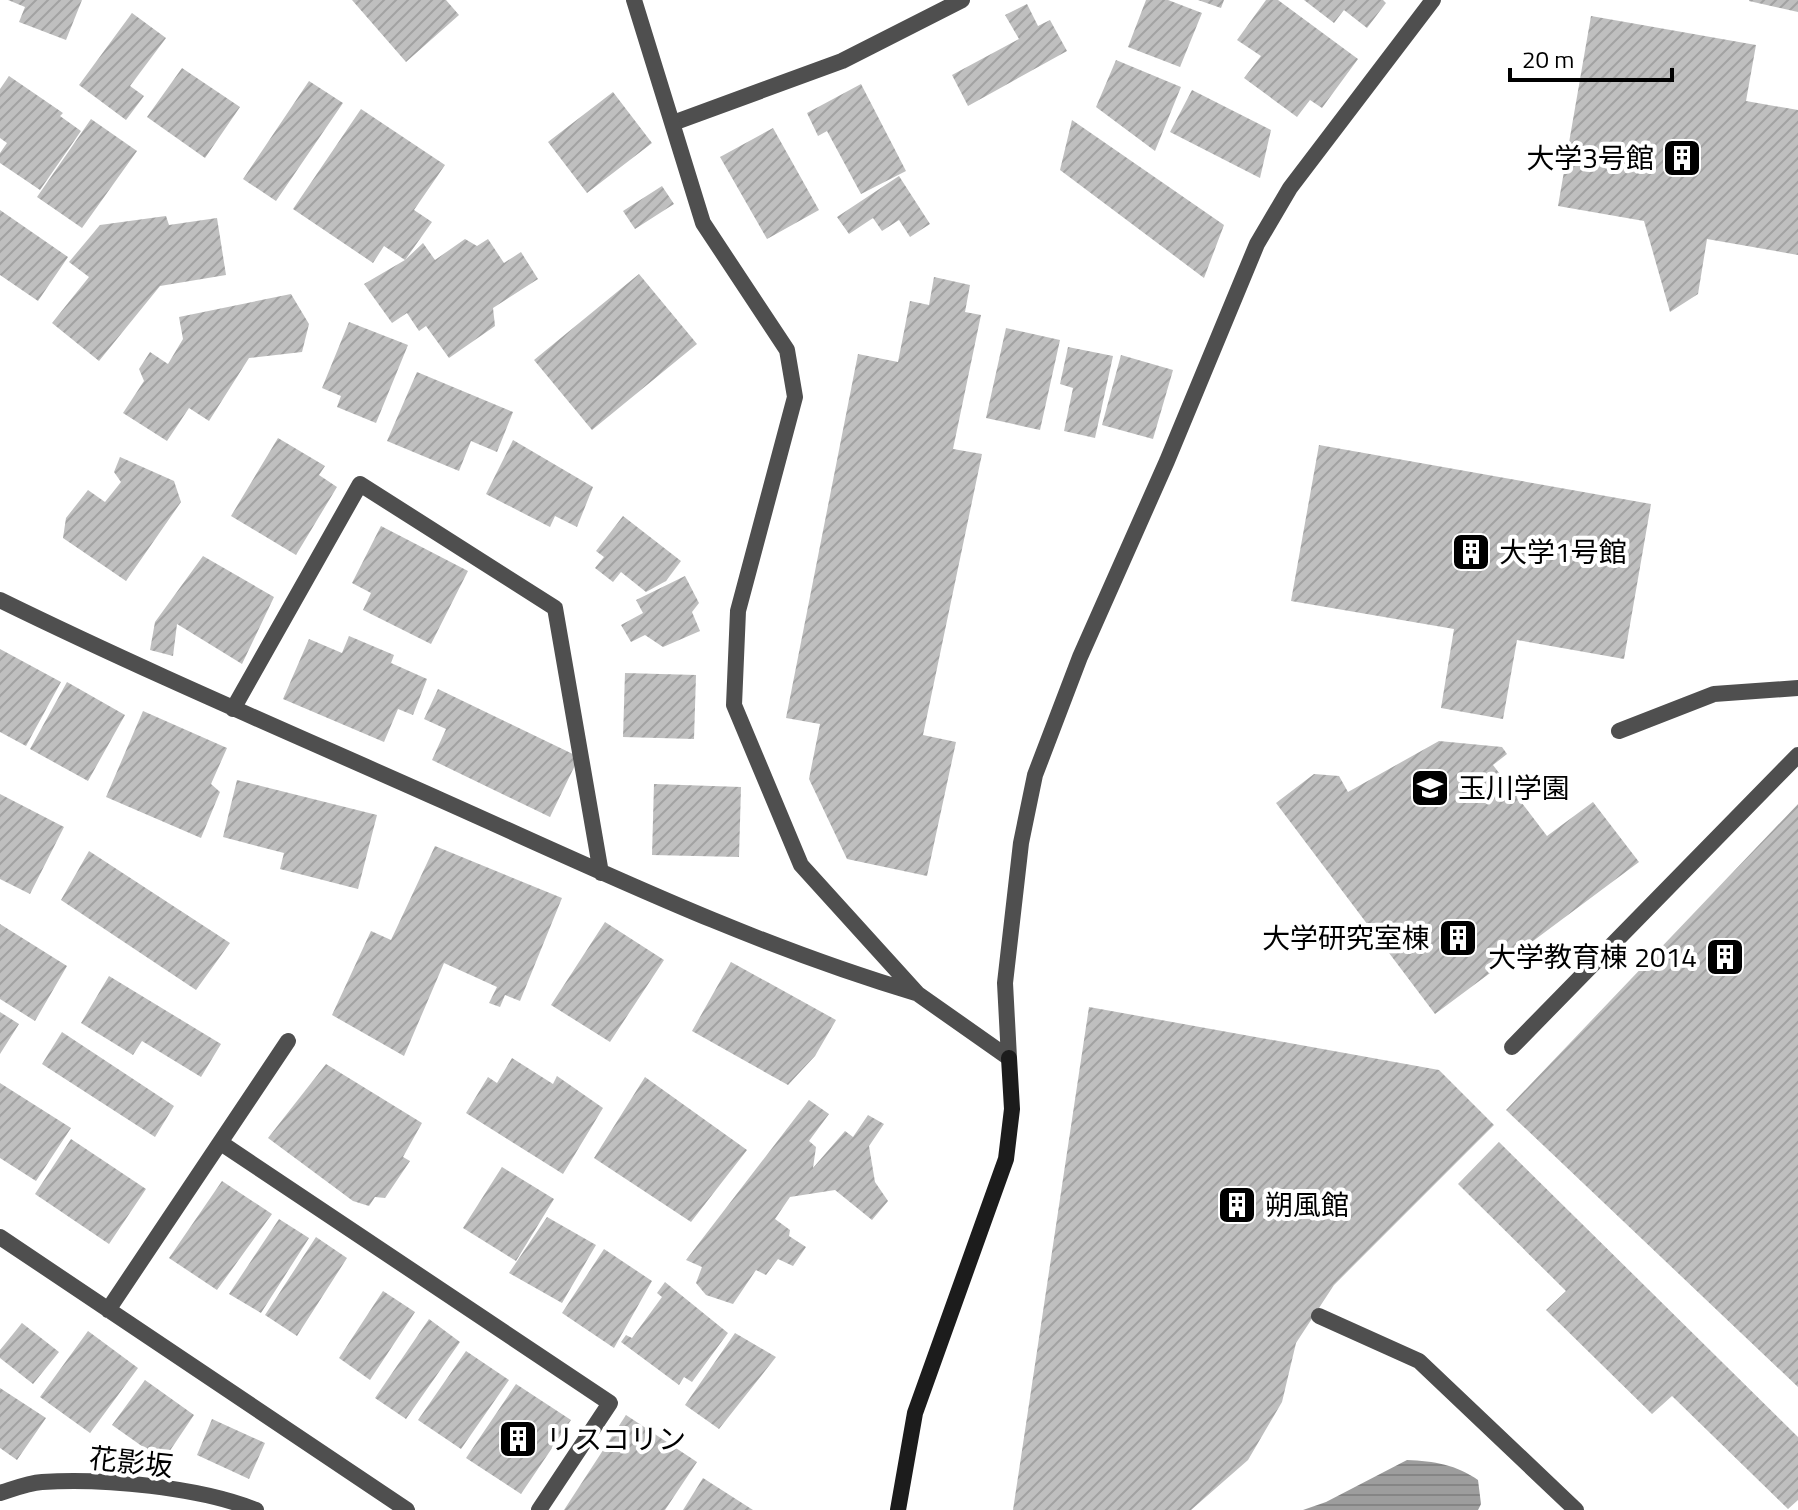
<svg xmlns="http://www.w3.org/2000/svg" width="1798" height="1510" viewBox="0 0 1798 1510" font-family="'Titillium Web','Noto Sans JP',sans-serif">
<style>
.water{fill:url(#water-rules)}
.building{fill:url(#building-hatch)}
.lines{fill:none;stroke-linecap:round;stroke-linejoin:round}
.lane{stroke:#4f4f4f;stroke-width:16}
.street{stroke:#4f4f4f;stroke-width:16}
.secondary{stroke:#1c1c1c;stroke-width:16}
.labels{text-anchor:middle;stroke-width:8;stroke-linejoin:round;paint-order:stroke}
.poi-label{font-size:28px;fill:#000;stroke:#fff;text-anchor:start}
.street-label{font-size:28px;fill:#000;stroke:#fff}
</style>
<defs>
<pattern id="water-rules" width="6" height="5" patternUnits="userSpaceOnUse" patternTransform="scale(2)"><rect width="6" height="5" fill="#9d9d9d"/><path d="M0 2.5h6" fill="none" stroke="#858585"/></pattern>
<pattern id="building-hatch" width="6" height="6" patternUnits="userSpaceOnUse" patternTransform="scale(2)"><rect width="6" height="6" fill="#bfbfbf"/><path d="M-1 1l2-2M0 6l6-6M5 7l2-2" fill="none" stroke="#a2a2a2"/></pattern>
</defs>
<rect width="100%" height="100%" fill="#fff"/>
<path class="water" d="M1407,1460C1434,1461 1457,1465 1478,1480L1481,1504L1478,1510H1303L1326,1502Z"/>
<path class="building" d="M8,0H82L66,40L19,22L25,7Z
M352,0H446L459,15L406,62Z
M1146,0H1168L1202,13L1180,67L1128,47Z
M1198,0H1224L1221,8Z
M1266,0H1278L1358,59L1322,108L1310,100L1297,117L1244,78L1261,56L1237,40Z
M1304,0H1383L1386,3L1367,28L1344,10L1334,23Z
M1749,0H1798V12L1749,1Z
M1027,4L1038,26L1050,20L1067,51L968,106L952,75L1019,39L1005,15Z
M132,13L166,38L130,86L144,96L126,120L79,85Z
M1591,16L1756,45L1746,101L1798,110V255L1707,239L1698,294L1670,312L1644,221L1558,206Z
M1116,60L1181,87L1155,151L1096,107Z
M182,68L240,107L205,158L147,117Z
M9,76L63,113L60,116L81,131L40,190L0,163V153L7,143L0,138V89Z
M309,81L343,103L276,201L243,179Z
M861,84L906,171L861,194L827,131L818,136L807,113Z
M1192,90L1271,130L1260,178L1170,132Z
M613,92L652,143L587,193L548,142Z
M361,109L445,165L414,210L432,222L405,260L423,243L435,260L465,239L477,246L488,239L504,263L521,252L538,279L493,308L495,326L449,358L426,326L419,331L407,313L392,323L364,284L405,260L384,246L373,263L293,209Z
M91,119L137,151L82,228L37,197Z
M1072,120L1224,225L1204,278L1060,170Z
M773,128L819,210L767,239L720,157Z
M899,176L930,224L910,237L899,220L882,231L873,218L849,234L837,217Z
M662,186L674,204L635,229L623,211Z
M0,210L68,257L38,301L0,275Z
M166,216L169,225L217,218L226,275L160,286L99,361L52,323L89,277L69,262L100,225Z
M639,274L697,344L592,430L534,360Z
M934,277L970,285L965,312L981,315L953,449L982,454L923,735L956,742L927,876L847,859L809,779L820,724L786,718L858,354L898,362L910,301L929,305Z
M291,294L309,324L302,352L249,358L209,421L189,408L167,441L123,413L144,381L139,369L150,352L168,364L183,339L179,317Z
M349,322L408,345L376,423L337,407L341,396L322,388Z
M1006,328L1060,340L1040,430L986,418Z
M1068,347L1113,356L1095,438L1064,431L1073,388L1060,384Z
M1121,355L1173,370L1153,439L1102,425Z
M417,372L513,412L497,452L471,441L459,471L387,441Z
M278,438L325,466L319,475L337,487L296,555L231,516Z
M513,440L593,487L577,527L555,516L550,527L486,494Z
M1319,445L1651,504L1624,659L1517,640L1503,719L1441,708L1454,629L1291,601Z
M120,457L174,481L181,502L126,581L63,538L66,518L88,490L105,502L121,482L114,472Z
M623,516L681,561L666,581L646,592L621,572L613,582L595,568L604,557L596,551Z
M381,526L468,571L431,644L363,610L371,593L352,583Z
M203,556L274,597L242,664L177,624L173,656L150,650L155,622Z
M685,576L699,603L692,612L700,631L663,647L645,635L631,642L621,625L643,613L636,600Z
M349,636L394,655L391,663L427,679L413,715L398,709L384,742L283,699L309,639L342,653Z
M0,649L61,682L26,746L0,732Z
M625,673L696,675L694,739L623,737Z
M67,682L125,715L88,781L30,749Z
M438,689L579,757L550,817L432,760L446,729L424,719Z
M143,711L227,748L211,784L220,792L201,838L106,797Z
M1439,741L1502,747L1507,754L1493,765L1547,836L1593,802L1639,862L1435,1014L1276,803L1314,774L1339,776L1348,792Z
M237,780L377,815L358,889L280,869L284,853L223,837Z
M654,784L741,787L739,857L652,855Z
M0,794L64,827L30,894L0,879Z
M1798,804V1387L1506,1110Z
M435,846L562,898L520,1001L505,995L500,1007L489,1003L497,987L444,963L404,1056L332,1015L371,931L391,940Z
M89,851L230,943L196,990L61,900Z
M605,922L664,960L610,1042L551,1005Z
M0,924L67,966L35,1021L0,999Z
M731,962L836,1020L815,1056L788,1085L692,1031Z
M109,976L221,1044L201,1077L142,1041L133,1055L81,1023Z
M1089,1007L1439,1070L1494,1125L1334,1285L1296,1343L1282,1402L1248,1460L1191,1510H1013Z
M0,1012L19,1024L0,1054Z
M62,1032L174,1106L155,1137L42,1064Z
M512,1058L553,1084L557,1076L603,1108L563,1174L466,1113L488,1077L497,1083Z
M326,1064L422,1123L403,1157L410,1161L385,1198L375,1197L369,1206L353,1201L268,1138Z
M645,1077L747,1150L691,1222L594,1158Z
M0,1083L71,1128L36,1181L0,1158Z
M809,1100L829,1114L809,1141L816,1147L813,1168L845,1131L853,1137L868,1115L884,1124L869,1146L875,1182L888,1201L872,1220L835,1190L790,1197L775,1219L790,1230L789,1236L806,1247L793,1266L778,1259L766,1275L756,1270L733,1304L706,1295L696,1283L702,1267L686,1260Z
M71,1139L146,1189L109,1244L35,1194Z
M1499,1142L1798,1437V1500L1788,1509L1672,1396L1652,1414L1546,1310L1566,1291L1458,1184Z
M502,1167L554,1199L516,1261L463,1228Z
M222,1181L272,1214L217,1290L169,1258Z
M547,1217L596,1245L562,1303L509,1273Z
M279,1219L309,1238L261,1313L229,1294Z
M316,1237L347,1258L297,1336L265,1315Z
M604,1249L652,1281L614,1348L562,1313Z
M665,1282L728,1333L692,1382L684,1377L679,1385L621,1342L626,1335L632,1338L662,1297L657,1293Z
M383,1291L415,1312L370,1380L339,1358Z
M429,1319L460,1342L406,1419L375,1398Z
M22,1323L59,1352L33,1384L0,1358V1350Z
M88,1331L138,1368L90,1433L40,1397Z
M735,1333L776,1357L719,1429L685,1405Z
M466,1351L509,1380L461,1449L418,1420Z
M145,1380L194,1415L163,1461L112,1425Z
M516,1384L571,1420L521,1494L466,1458Z
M0,1388L46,1418L17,1460L0,1448Z
M626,1415L697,1462L665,1510H564Z
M212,1419L265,1443L249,1479L197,1455Z
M703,1478L753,1510H683Z"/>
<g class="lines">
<path class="lane" d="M673,123L842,61L962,0
M1619,731L1714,694L1798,688
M1512,1047L1798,755
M1319,1316L1419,1361L1576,1510"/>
<path class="street" d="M634,0L703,223L787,350L795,397L738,611L734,705L801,865L918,994L1009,1058
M0,600C145,671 293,734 441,800C598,870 751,944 916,993
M233,709L360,484L555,608L601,873
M1009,1058L1005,983L1021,843L1035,775L1080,657L1167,461L1257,244L1290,188L1433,0
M221,1143L610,1403L539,1510
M0,1237L407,1510
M108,1310L288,1041
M0,1493C13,1489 28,1483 42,1482C103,1478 199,1487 256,1510"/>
<path class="secondary" d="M898,1510L915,1413L1006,1159L1012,1109L1009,1058"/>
</g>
<defs>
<g id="building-square" transform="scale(2)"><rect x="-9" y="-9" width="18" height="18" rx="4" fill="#000" stroke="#fff"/><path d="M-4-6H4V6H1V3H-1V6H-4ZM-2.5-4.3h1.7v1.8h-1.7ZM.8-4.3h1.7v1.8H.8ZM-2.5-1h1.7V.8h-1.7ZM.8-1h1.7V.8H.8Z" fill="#fff"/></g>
<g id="university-square" transform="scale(2)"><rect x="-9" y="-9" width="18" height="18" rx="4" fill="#000" stroke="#fff"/><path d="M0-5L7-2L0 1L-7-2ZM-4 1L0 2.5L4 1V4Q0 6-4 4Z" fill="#fff"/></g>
</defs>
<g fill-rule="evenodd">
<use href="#building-square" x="1682" y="158"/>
<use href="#building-square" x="1471" y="552"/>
<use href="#university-square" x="1430" y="788"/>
<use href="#building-square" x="1458" y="938"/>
<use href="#building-square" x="1725" y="957"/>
<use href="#building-square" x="1237" y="1205"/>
<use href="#building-square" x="518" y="1439"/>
</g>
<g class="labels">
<g class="poi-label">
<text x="1654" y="168" text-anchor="end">大学3号館</text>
<text x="1499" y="562">大学1号館</text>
<text x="1458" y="798">玉川学園</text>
<text x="1430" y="948" text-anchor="end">大学研究室棟</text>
<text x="1697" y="967" text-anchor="end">大学教育棟 2014</text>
<text x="1265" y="1215">朔風館</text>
<text x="546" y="1449">リスコリン</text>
</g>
<g class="street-label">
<text transform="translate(131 1462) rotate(6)" y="10">花影坂</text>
</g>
</g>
<path d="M1510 68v12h162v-12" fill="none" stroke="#000000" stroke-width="4"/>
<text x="1522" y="68" font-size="24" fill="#000000" stroke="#ffffff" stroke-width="6" paint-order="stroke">20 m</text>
</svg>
